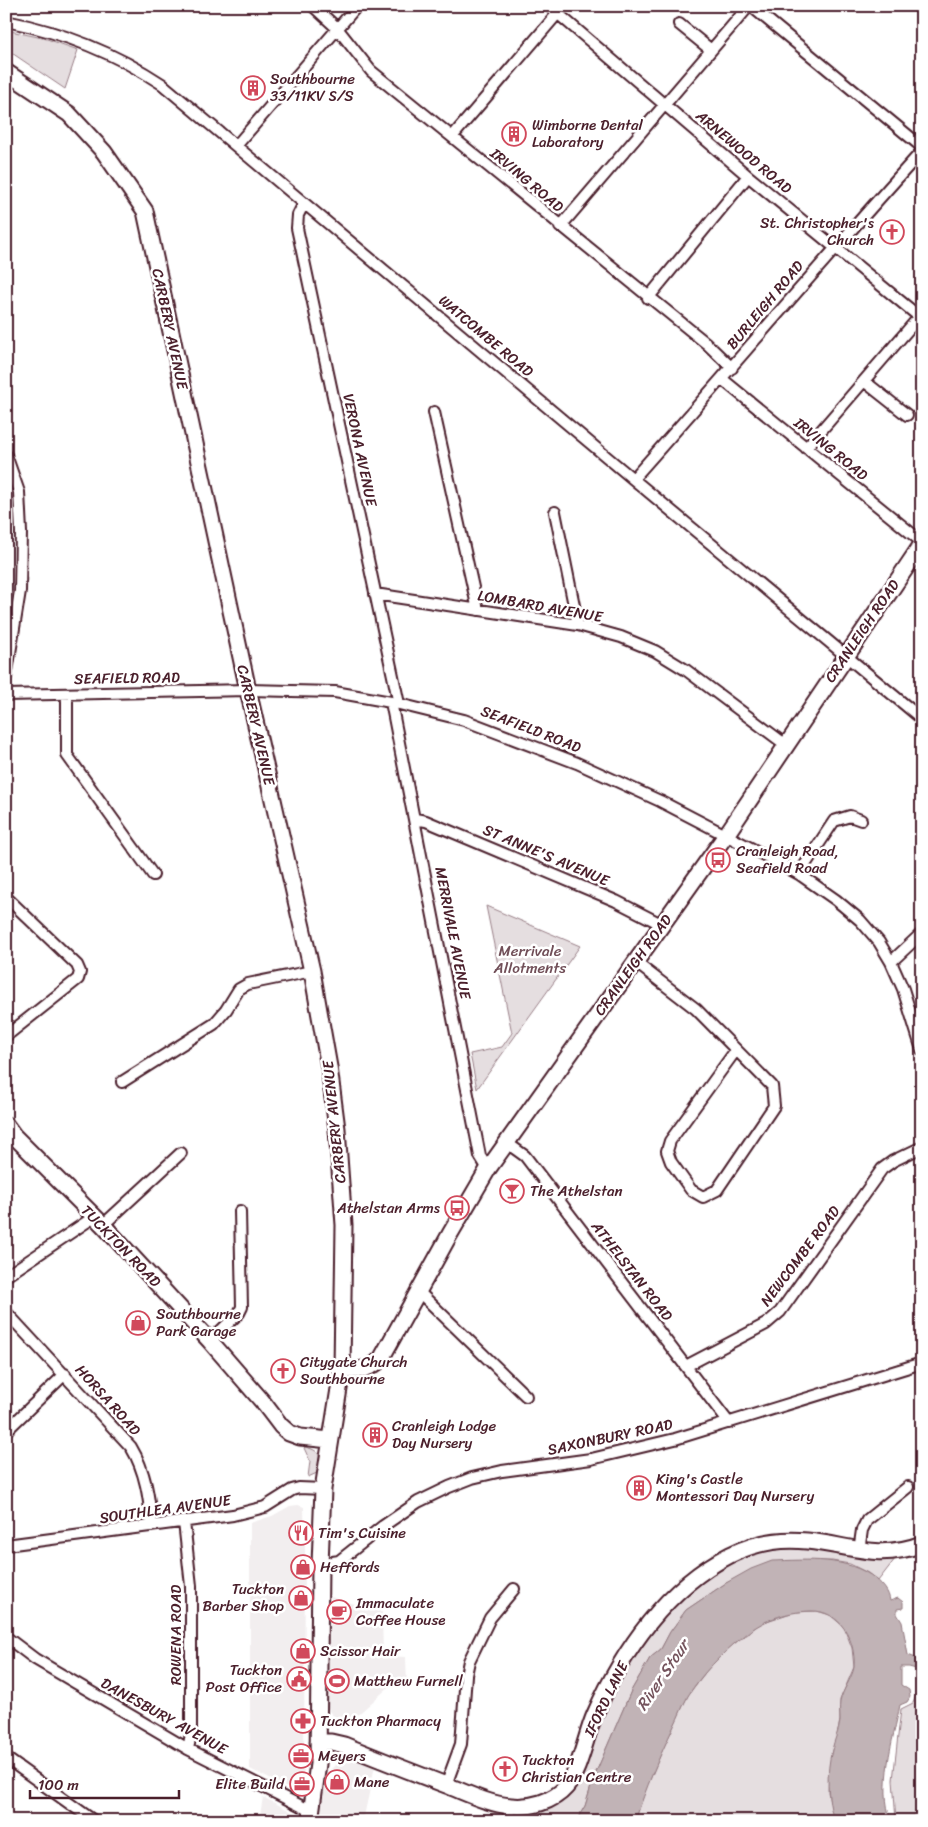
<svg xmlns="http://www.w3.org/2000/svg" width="928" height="1827" viewBox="0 0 928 1827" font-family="Sriracha,sans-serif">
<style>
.built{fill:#f2eeef}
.green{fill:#e5dee0;stroke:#987e86}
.water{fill:#c1b3b6;stroke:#91787e}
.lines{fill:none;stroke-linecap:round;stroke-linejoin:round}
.street-casing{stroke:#4a1f2b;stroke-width:14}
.secondary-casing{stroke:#4a1f2b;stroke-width:19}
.street{stroke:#fff;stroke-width:10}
.secondary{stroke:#fff;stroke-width:15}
.labels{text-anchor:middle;stroke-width:5;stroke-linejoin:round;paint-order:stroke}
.poi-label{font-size:15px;fill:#4a1f2b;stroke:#fff;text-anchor:start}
.street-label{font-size:15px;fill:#4a1f2b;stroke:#fff}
.park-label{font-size:15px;fill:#714f58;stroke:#fff}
.water-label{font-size:16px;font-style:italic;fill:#74535c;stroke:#fff}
</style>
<rect width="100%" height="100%" fill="#fff"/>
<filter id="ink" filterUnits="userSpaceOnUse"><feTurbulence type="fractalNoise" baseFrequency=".02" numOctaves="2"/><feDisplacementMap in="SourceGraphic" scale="10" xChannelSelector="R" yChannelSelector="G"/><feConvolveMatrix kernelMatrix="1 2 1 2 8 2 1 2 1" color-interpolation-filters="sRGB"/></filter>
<g filter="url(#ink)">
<path class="built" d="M298,1505L304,1507L305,1549L304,1767L302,1789L299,1794L250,1769V1523L272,1516L290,1506Z
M331,1597L382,1612L383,1656L406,1657L407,1686H390L343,1728L329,1711L327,1702Z
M356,1758L375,1766L363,1821H319L324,1786L329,1771L339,1761Z
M263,1797L302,1817L301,1821H259Z"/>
<path class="green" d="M6,30L47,39L78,50L65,89L6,49Z
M486,906L580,946L477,1089L470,1054L502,1047L512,1033Z
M305,1447C323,1451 321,1458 317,1473L308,1477L310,1461L304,1448Z
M751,1546L902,1550L878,1581L868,1573L850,1564L832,1561H790L726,1583L686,1610L670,1632L661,1649L650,1658L631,1691L594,1777L585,1806L576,1821H551L537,1816L544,1801L558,1795L595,1714L678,1592Z
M817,1611L830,1615L844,1627L852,1648L854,1667L840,1700V1720L837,1737L832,1750L829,1775L828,1792L834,1821H635L645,1791L662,1751L688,1695L711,1665L725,1651L761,1623L794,1612Z
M922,1681V1821H896L893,1780L901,1709L913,1703Z"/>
<path class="water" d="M772,1561C807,1560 847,1556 876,1579C883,1585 889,1592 890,1601L898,1598L903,1602V1608L897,1609V1614L902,1622L908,1655L921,1660L916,1669L909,1667H901V1685L909,1690L910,1697L907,1702L900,1705C893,1740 878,1786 891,1821H834C827,1799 826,1772 832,1750C834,1740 839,1731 840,1721C840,1714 839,1708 840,1702C842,1690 852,1679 854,1667C856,1640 840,1610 811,1611C784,1612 763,1620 742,1637C722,1654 702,1673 688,1696C683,1705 679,1716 674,1726C659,1757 646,1788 635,1821H576L585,1806L594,1777L631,1691L650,1658L661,1649L670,1632L686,1610L726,1583L751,1569Z"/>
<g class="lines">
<g class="street-casing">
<path id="street" d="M313,6L337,28L371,71L706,343L732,368
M549,6L748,176L922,319
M751,6L922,147
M6,21C62,32 115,53 162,84L633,479L922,719
M679,24L711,50
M452,137L564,6
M236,146L357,6
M304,203L298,215L297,228L399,704
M560,227L749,6
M648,298L748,176
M722,379L922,542
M864,381L907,415
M434,412L478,610
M806,448L919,317
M6,455L19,492L21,532L20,591L6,678
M633,479C730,370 824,259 922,151
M555,512L578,625
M375,594L578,625L621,637L655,651L686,670L786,745
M67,694V755L153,875
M6,695L248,690L335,692L391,702L464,720L577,763L660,801L766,856L799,874L836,900L860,920L879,942L891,962L903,989L922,1050
M391,702L480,1156L488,1169
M415,819L426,821L616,901L663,925
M799,874L834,821L850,816L861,820
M6,897L77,965L80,972L78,979L6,1036
M635,962L696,1009L772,1086L774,1106L717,1190L703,1197L691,1190L671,1162L667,1151L670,1141L736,1050
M891,962L922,933
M122,1082L214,1024L226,1010L239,989L248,984L312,971
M507,1143L525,1156L729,1423
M103,1225L181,1153
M6,1276L94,1217
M419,1292L526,1396
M6,1312L131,1447C146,1472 149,1498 152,1526
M210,1341L239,1313L242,1307L240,1211
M686,1366L766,1324L780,1312L882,1169L893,1161L922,1147
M7,1430L65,1374
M184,1522L191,1586V1734L188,1749
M6,1545L233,1515L265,1507L292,1490L299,1488L323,1489
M859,1551L862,1530L867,1520L908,1487
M320,1564L339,1561L383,1526L418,1502L449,1487L472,1478L502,1471L591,1459L675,1439L922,1363
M6,1637L35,1659L188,1749L303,1807L312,1810
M6,1758L94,1821
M446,1785L461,1744L466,1675L469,1661L490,1618L514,1589
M508,1821L510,1806"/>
</g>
<g class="secondary-casing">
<path id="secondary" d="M6,72L69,114L104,152L145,211L248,690L312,971L329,1067L337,1129L344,1225L342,1370L323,1489L320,1564L318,1764L310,1821
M6,1125L14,1136L103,1225L210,1341L262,1401L281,1426L289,1433L300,1437L330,1440
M342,1370C358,1371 370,1370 381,1359L450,1234L488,1169L726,835L922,544
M318,1742H331L344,1745C378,1759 412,1772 446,1785C467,1793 488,1804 511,1806C530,1808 553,1802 566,1787C580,1771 586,1734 595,1714C623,1650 667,1587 730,1555C754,1543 780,1538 807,1541C850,1545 877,1561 922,1544"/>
</g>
<use href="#street" class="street"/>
<use href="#secondary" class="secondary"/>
</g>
</g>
<defs>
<g id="building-ring" transform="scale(1.25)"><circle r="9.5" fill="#fff" stroke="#d1495b" stroke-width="1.5"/><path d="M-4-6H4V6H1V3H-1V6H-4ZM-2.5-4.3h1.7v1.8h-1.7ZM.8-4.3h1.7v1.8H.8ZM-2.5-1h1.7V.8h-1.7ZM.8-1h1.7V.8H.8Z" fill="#d1495b"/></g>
<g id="church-ring" transform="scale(1.25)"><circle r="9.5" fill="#fff" stroke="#d1495b" stroke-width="1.5"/><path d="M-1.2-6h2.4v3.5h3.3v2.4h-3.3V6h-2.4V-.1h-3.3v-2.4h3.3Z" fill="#d1495b"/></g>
<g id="bus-ring" transform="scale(1.25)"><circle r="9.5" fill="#fff" stroke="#d1495b" stroke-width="1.5"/><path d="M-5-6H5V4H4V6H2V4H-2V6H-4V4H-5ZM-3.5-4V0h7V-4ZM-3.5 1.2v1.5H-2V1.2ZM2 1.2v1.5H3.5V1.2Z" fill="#d1495b"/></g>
<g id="bar-ring" transform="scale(1.25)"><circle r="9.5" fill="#fff" stroke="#d1495b" stroke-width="1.5"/><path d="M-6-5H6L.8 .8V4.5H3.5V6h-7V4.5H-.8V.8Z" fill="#d1495b"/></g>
<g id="shop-ring" transform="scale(1.25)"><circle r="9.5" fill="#fff" stroke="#d1495b" stroke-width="1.5"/><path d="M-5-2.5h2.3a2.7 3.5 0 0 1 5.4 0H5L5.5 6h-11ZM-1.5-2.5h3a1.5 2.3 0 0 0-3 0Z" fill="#d1495b"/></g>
<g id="restaurant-ring" transform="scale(1.25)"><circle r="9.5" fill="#fff" stroke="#d1495b" stroke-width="1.5"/><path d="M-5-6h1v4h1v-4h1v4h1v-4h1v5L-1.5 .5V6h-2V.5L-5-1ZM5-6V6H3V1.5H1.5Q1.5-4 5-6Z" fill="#d1495b"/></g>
<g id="cafe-ring" transform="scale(1.25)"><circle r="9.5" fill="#fff" stroke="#d1495b" stroke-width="1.5"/><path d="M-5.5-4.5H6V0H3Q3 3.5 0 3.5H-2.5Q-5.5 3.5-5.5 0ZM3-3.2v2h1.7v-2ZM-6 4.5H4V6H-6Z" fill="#d1495b"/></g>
<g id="civic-ring" transform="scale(1.25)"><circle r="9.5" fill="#fff" stroke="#d1495b" stroke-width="1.5"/><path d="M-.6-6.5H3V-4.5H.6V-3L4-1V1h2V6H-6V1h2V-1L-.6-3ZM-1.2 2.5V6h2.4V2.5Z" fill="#d1495b"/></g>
<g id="stadium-ring" transform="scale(1.25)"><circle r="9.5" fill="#fff" stroke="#d1495b" stroke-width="1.5"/><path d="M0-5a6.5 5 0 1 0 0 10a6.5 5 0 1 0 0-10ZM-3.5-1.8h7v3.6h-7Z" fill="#d1495b"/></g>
<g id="pharmacy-ring" transform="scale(1.25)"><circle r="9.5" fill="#fff" stroke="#d1495b" stroke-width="1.5"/><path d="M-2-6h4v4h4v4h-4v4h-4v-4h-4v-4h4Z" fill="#d1495b"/></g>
<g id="office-ring" transform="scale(1.25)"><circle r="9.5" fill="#fff" stroke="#d1495b" stroke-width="1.5"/><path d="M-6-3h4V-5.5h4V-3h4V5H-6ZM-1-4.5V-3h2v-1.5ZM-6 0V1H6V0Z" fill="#d1495b"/></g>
</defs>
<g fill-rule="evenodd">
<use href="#building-ring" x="253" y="88"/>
<use href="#building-ring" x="514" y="134"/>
<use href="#church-ring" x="892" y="232"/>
<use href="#bus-ring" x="718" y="860"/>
<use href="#bar-ring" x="512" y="1191"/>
<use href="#bus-ring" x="457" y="1208"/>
<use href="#shop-ring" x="138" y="1323"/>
<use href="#church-ring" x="283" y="1371"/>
<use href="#building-ring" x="375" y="1435"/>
<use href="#building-ring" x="639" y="1488"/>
<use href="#restaurant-ring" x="301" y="1533"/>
<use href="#shop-ring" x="303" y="1567"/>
<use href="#shop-ring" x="301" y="1598"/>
<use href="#cafe-ring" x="339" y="1612"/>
<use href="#shop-ring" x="303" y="1651"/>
<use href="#civic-ring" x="299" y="1679"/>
<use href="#stadium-ring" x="337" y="1681"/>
<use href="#pharmacy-ring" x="303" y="1721"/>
<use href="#office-ring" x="301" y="1756"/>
<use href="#church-ring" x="505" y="1769"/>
<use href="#shop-ring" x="337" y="1782"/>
<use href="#office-ring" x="302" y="1784"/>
</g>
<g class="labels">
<g class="poi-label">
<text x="270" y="84">Southbourne<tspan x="270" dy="17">33/11KV S/S</tspan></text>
<text x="532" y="130">Wimborne Dental<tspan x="532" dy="17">Laboratory</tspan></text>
<text x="874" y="228" text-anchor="end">St. Christopher's<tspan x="874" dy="17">Church</tspan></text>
<text x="736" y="856">Cranleigh Road,<tspan x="736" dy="17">Seafield Road</tspan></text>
<text x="530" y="1196">The Athelstan</text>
<text x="440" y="1213" text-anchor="end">Athelstan Arms</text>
<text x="156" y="1319">Southbourne<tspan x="156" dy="17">Park Garage</tspan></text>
<text x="300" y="1367">Citygate Church<tspan x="300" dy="17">Southbourne</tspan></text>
<text x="392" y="1431">Cranleigh Lodge<tspan x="392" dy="17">Day Nursery</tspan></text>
<text x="656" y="1484">King's Castle<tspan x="656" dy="17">Montessori Day Nursery</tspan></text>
<text x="318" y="1538">Tim's Cuisine</text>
<text x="320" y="1572">Heffords</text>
<text x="284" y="1594" text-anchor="end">Tuckton<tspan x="284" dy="17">Barber Shop</tspan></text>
<text x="356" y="1608">Immaculate<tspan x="356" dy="17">Coffee House</tspan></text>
<text x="320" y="1656">Scissor Hair</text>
<text x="282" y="1675" text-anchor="end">Tuckton<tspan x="282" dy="17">Post Office</tspan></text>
<text x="354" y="1686">Matthew Furnell</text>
<text x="320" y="1726">Tuckton Pharmacy</text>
<text x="318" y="1761">Meyers</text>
<text x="522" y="1765">Tuckton<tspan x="522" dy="17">Christian Centre</tspan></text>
<text x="354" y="1787">Mane</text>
<text x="284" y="1789" text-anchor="end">Elite Build</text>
</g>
<g class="street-label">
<text transform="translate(744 152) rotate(40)" y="5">ARNEWOOD ROAD</text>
<text transform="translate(527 180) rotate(40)" y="5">IRVING ROAD</text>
<text transform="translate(765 305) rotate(-50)" y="5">BURLEIGH ROAD</text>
<text transform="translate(170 329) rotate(78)" y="5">CARBERY AVENUE</text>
<text transform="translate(486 336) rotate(40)" y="5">WATCOMBE ROAD</text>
<text transform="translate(831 449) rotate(39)" y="5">IRVING ROAD</text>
<text transform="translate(360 450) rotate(78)" y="5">VERONA AVENUE</text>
<text transform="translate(540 606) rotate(10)" y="5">LOMBARD AVENUE</text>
<text transform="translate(862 631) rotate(-56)" y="5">CRANLEIGH ROAD</text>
<text transform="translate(127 678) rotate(-1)" y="5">SEAFIELD ROAD</text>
<text transform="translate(256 725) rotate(77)" y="5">CARBERY AVENUE</text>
<text transform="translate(531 729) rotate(21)" y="5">SEAFIELD ROAD</text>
<text transform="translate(546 855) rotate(23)" y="5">ST ANNE'S AVENUE</text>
<text transform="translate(453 933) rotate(79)" y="5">MERRIVALE AVENUE</text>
<text transform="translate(633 965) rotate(-54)" y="5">CRANLEIGH ROAD</text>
<text transform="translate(334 1122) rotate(-96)" y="5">CARBERY AVENUE</text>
<text transform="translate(121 1246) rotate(46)" y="5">TUCKTON ROAD</text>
<text transform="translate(800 1256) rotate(-53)" y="5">NEWCOMBE ROAD</text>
<text transform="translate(632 1271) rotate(52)" y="5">ATHELSTAN ROAD</text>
<text transform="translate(108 1400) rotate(48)" y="5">HORSA ROAD</text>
<text transform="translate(610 1437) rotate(-12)" y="5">SAXONBURY ROAD</text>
<text transform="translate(165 1509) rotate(-8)" y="5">SOUTHLEA AVENUE</text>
<text transform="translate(176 1635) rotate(-90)" y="5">ROWENA ROAD</text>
<text transform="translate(606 1699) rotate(-64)" y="5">IFORD LANE</text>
<text transform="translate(164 1716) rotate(29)" y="5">DANESBURY AVENUE</text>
</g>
<g class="park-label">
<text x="530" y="956">Merrivale<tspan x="530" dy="17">Allotments</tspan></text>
</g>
<g class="water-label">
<text transform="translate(662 1675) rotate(-56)" y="6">River Stour</text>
</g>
</g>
<rect width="928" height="1827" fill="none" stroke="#fff" stroke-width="25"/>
<rect x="12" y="12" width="903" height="1802" fill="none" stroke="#4a1f2b" stroke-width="2" filter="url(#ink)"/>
<path d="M30 1790v8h149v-8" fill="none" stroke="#4a1f2b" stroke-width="2.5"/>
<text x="38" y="1790" font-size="15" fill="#4a1f2b" stroke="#ffffff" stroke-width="4" paint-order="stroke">100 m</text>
</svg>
